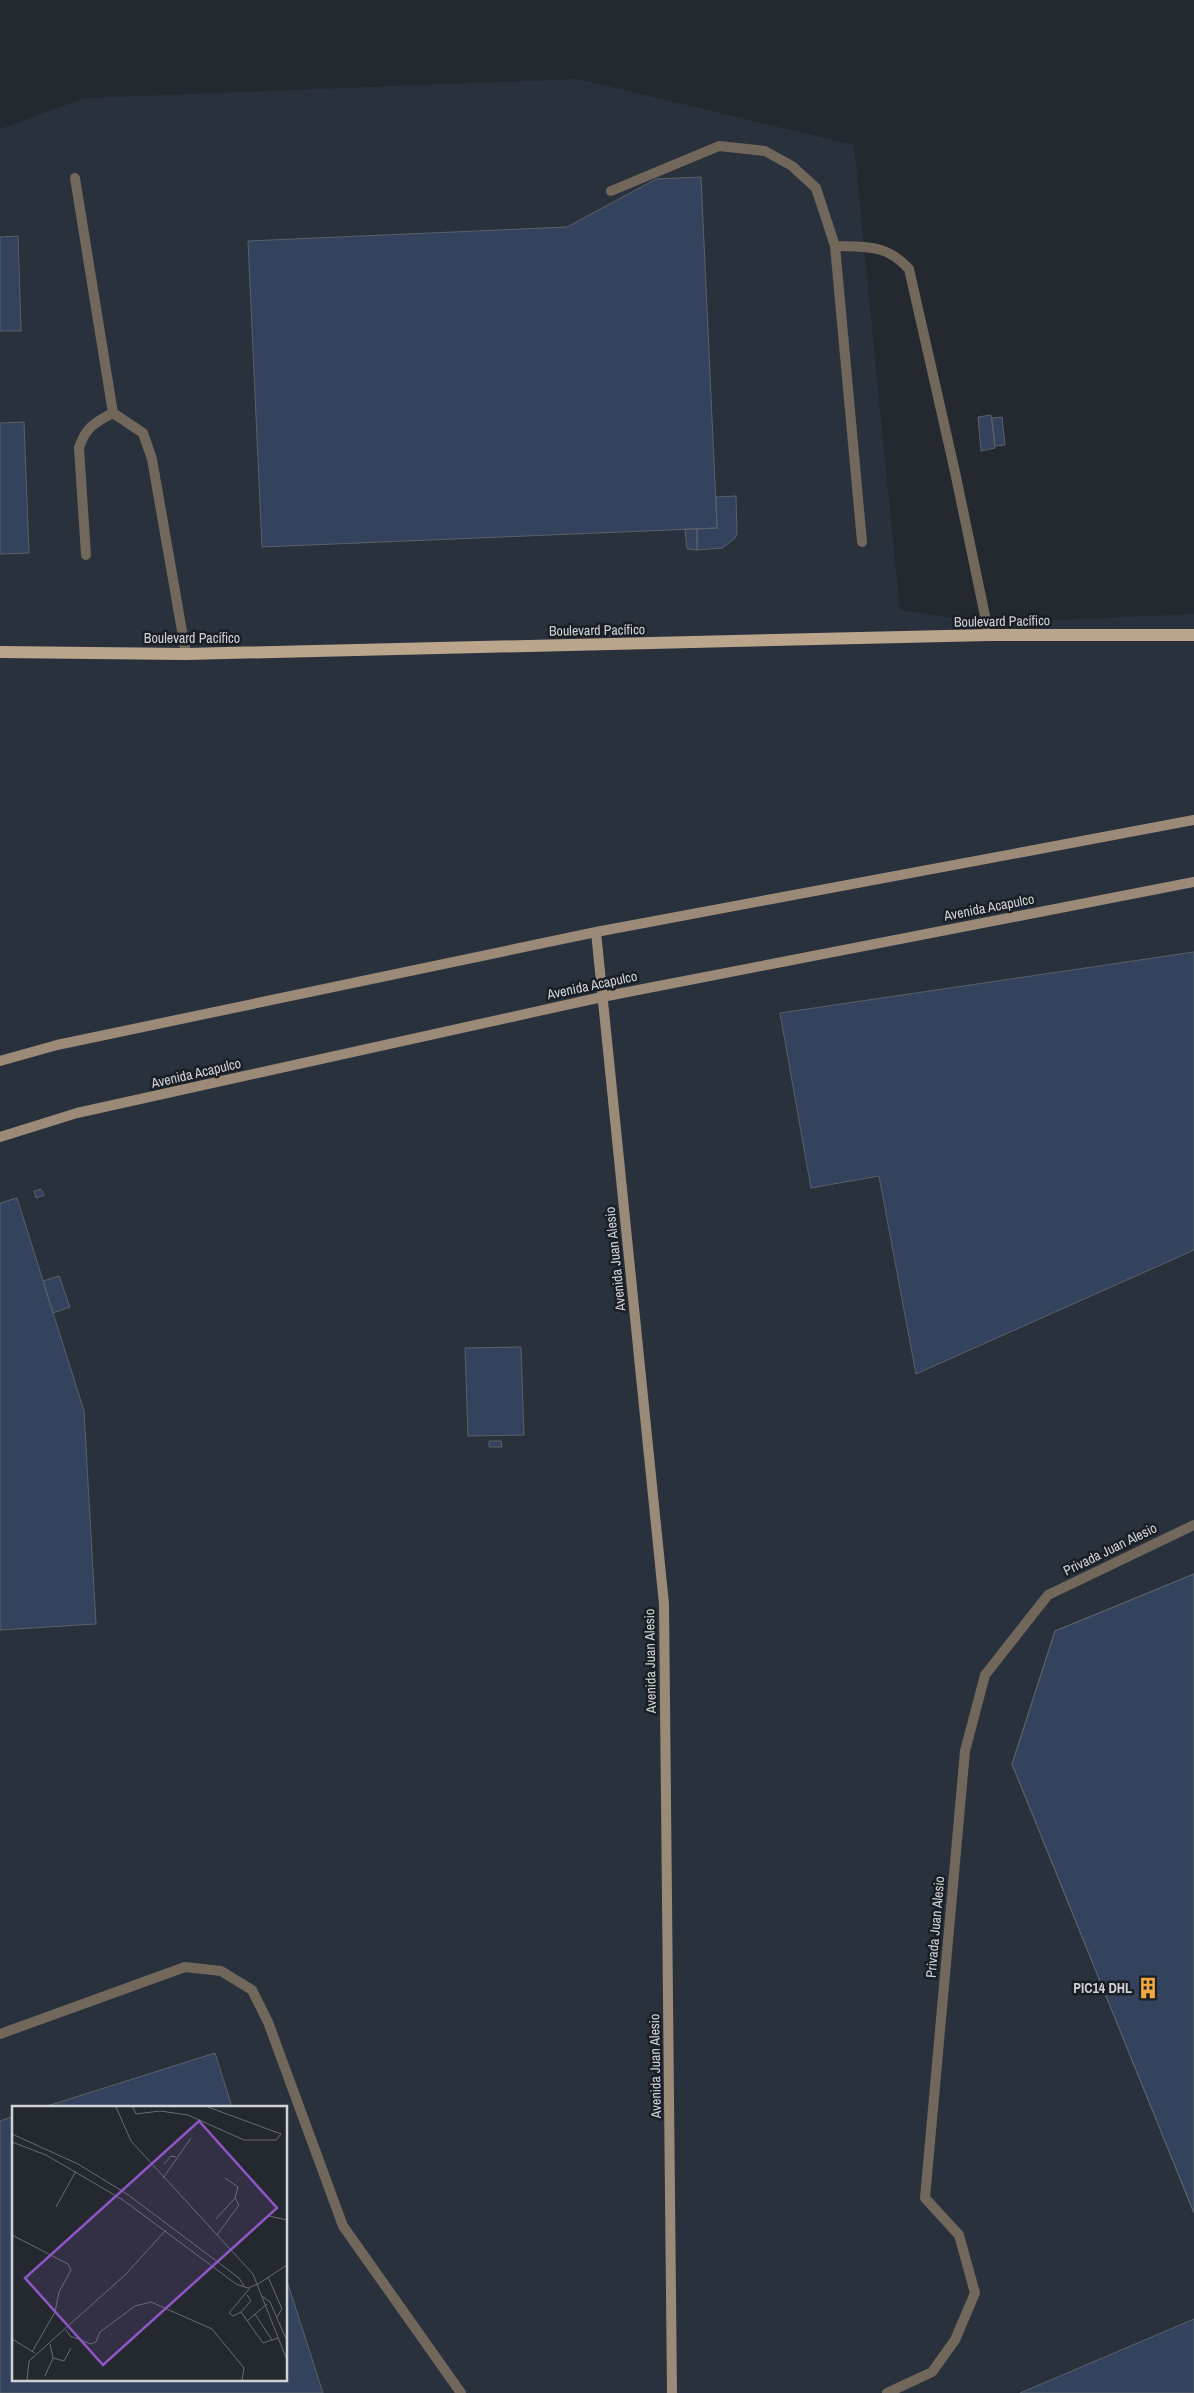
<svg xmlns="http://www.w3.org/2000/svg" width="1194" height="2393" viewBox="0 0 1194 2393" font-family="'Archivo Narrow',sans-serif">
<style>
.built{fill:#29313d;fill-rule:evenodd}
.building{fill:#33435d;stroke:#5b6068}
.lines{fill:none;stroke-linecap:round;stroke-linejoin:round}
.lane{stroke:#71675b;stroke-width:10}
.secondary{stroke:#9b8a78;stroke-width:10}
.primary{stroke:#bba58d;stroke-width:12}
.labels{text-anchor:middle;stroke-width:5;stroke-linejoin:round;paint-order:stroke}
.street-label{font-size:14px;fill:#cfd2d7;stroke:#1a1f25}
.poi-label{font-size:14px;font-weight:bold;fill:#cfd2d7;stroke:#1a1f25;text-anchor:end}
.inset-road{fill:none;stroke:#686c72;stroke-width:1}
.view{fill:#9056c5;fill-opacity:0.15;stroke:#9056c5;stroke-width:2.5}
.inset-edge{fill:none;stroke:#cfd2d7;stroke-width:2.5}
</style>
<rect width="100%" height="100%" fill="#24282f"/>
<path class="built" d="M578,79L854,145L900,610L987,623L1194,614V2393H0V129L85,98ZM14,2107H286V2379H14Z"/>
<path class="building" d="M701,177L717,528L262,547L248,241L567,227L656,179Z
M18,236L21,331H0V237Z
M991,415L995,448L981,451L978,417Z
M1002,417L1005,445L995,446L992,418Z
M24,422L29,553L0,554V423Z
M736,496L737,534L734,539L722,548L697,550V529L717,528L716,497Z
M685,529H697V550L687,549Z
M1194,952V1250L916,1374L879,1176L811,1188L780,1013Z
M41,1189L44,1195L36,1198L34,1191Z
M17,1198L84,1411L96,1624L0,1630V1203Z
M59,1276L70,1307L53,1313L43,1281Z
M521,1347L524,1435L468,1436L465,1348Z
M489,1441H501L502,1447H489Z
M1194,1574V2213L1012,1764L1055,1631Z
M1194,1574V2213L1012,1764L1055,1631Z
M215,2053L232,2107H44Z
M14,2116V2379H286V2278L323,2393H0V2121Z
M1194,2319V2393H1020Z"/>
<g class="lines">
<path class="lane" d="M75,178L113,413L143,433L152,459L186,654
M611,191L719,146L765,151L792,166L816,188L835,246
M862,542L835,246C867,247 886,244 909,269L955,472L989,635
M86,555L79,448C85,428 95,422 113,413
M0,2034L185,1967L221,1971L252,1990L268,2022L343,2226L461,2393
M887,2393L932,2372L955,2340L975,2293L959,2235L925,2198L965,1751L985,1675L1048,1595L1194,1525"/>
<path class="secondary" d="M596,932L664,1604L672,2393
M0,1061L57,1045L596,932L1194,820
M0,1137L77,1113L602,997L1194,882"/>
<path class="primary" d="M0,652L186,654L989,635H1194"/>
</g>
<defs>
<g id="building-bare" transform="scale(1.725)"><path d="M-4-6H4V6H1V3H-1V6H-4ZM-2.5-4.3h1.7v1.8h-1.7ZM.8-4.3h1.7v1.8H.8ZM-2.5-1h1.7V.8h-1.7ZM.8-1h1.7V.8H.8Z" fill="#f2a540" stroke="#1a1f25" stroke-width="2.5" paint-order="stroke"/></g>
</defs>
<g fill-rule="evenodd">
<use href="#building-bare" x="1148" y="1988"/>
</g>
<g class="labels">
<g class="street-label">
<text transform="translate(1002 621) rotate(-1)" y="5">Boulevard Pacífico</text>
<text transform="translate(597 630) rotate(-1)" y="5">Boulevard Pacífico</text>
<text x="192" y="643">Boulevard Pacífico</text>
<text transform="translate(989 907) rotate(-11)" y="5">Avenida Acapulco</text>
<text transform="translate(592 985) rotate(-12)" y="5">Avenida Acapulco</text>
<text transform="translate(196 1073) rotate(-13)" y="5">Avenida Acapulco</text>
<text transform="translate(615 1259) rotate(-96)" y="5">Avenida Juan Alesio</text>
<text transform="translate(1110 1549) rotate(-26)" y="5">Privada Juan Alesio</text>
<text transform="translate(650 1661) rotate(-91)" y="5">Avenida Juan Alesio</text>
<text transform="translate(935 1927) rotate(-85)" y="5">Privada Juan Alesio</text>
<text transform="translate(655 2066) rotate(-91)" y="5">Avenida Juan Alesio</text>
</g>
<g class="poi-label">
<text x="1132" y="1993">PIC14 DHL</text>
</g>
</g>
<g transform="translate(12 2106)">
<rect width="275" height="275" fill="#24282f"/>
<path class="inset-road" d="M104,1L119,35L241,168L275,254M121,1L124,8L148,5L176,9L232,34H264L269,28L196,1M0,28L66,58L115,88L227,172L232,180M0,36L34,49L111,94L224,178L236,182L246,178M152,58L159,50L164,51M151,72L179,32M213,72L226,81L223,92M44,101L64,65M257,110L275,114M204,113L223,92L227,99L205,129M0,129L56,158L59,164L47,186L43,206L20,246M256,171L270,203L265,211M246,178L275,159M238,182L217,207L221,210L229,206L251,237L266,232M250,190L258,196L275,235M229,206L239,195L235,189M243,208L260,234M235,215L255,198M54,224L58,230L79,238L84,236L88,226L123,200L139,196L200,223L232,262L230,274M0,233L23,247M41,252L52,255L59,242M33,270L41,252L38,238M15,274L17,255L114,168L154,124"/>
<path class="view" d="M187,15L265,102L91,259L13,172Z"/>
<rect width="275" height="275" class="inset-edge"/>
</g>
</svg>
